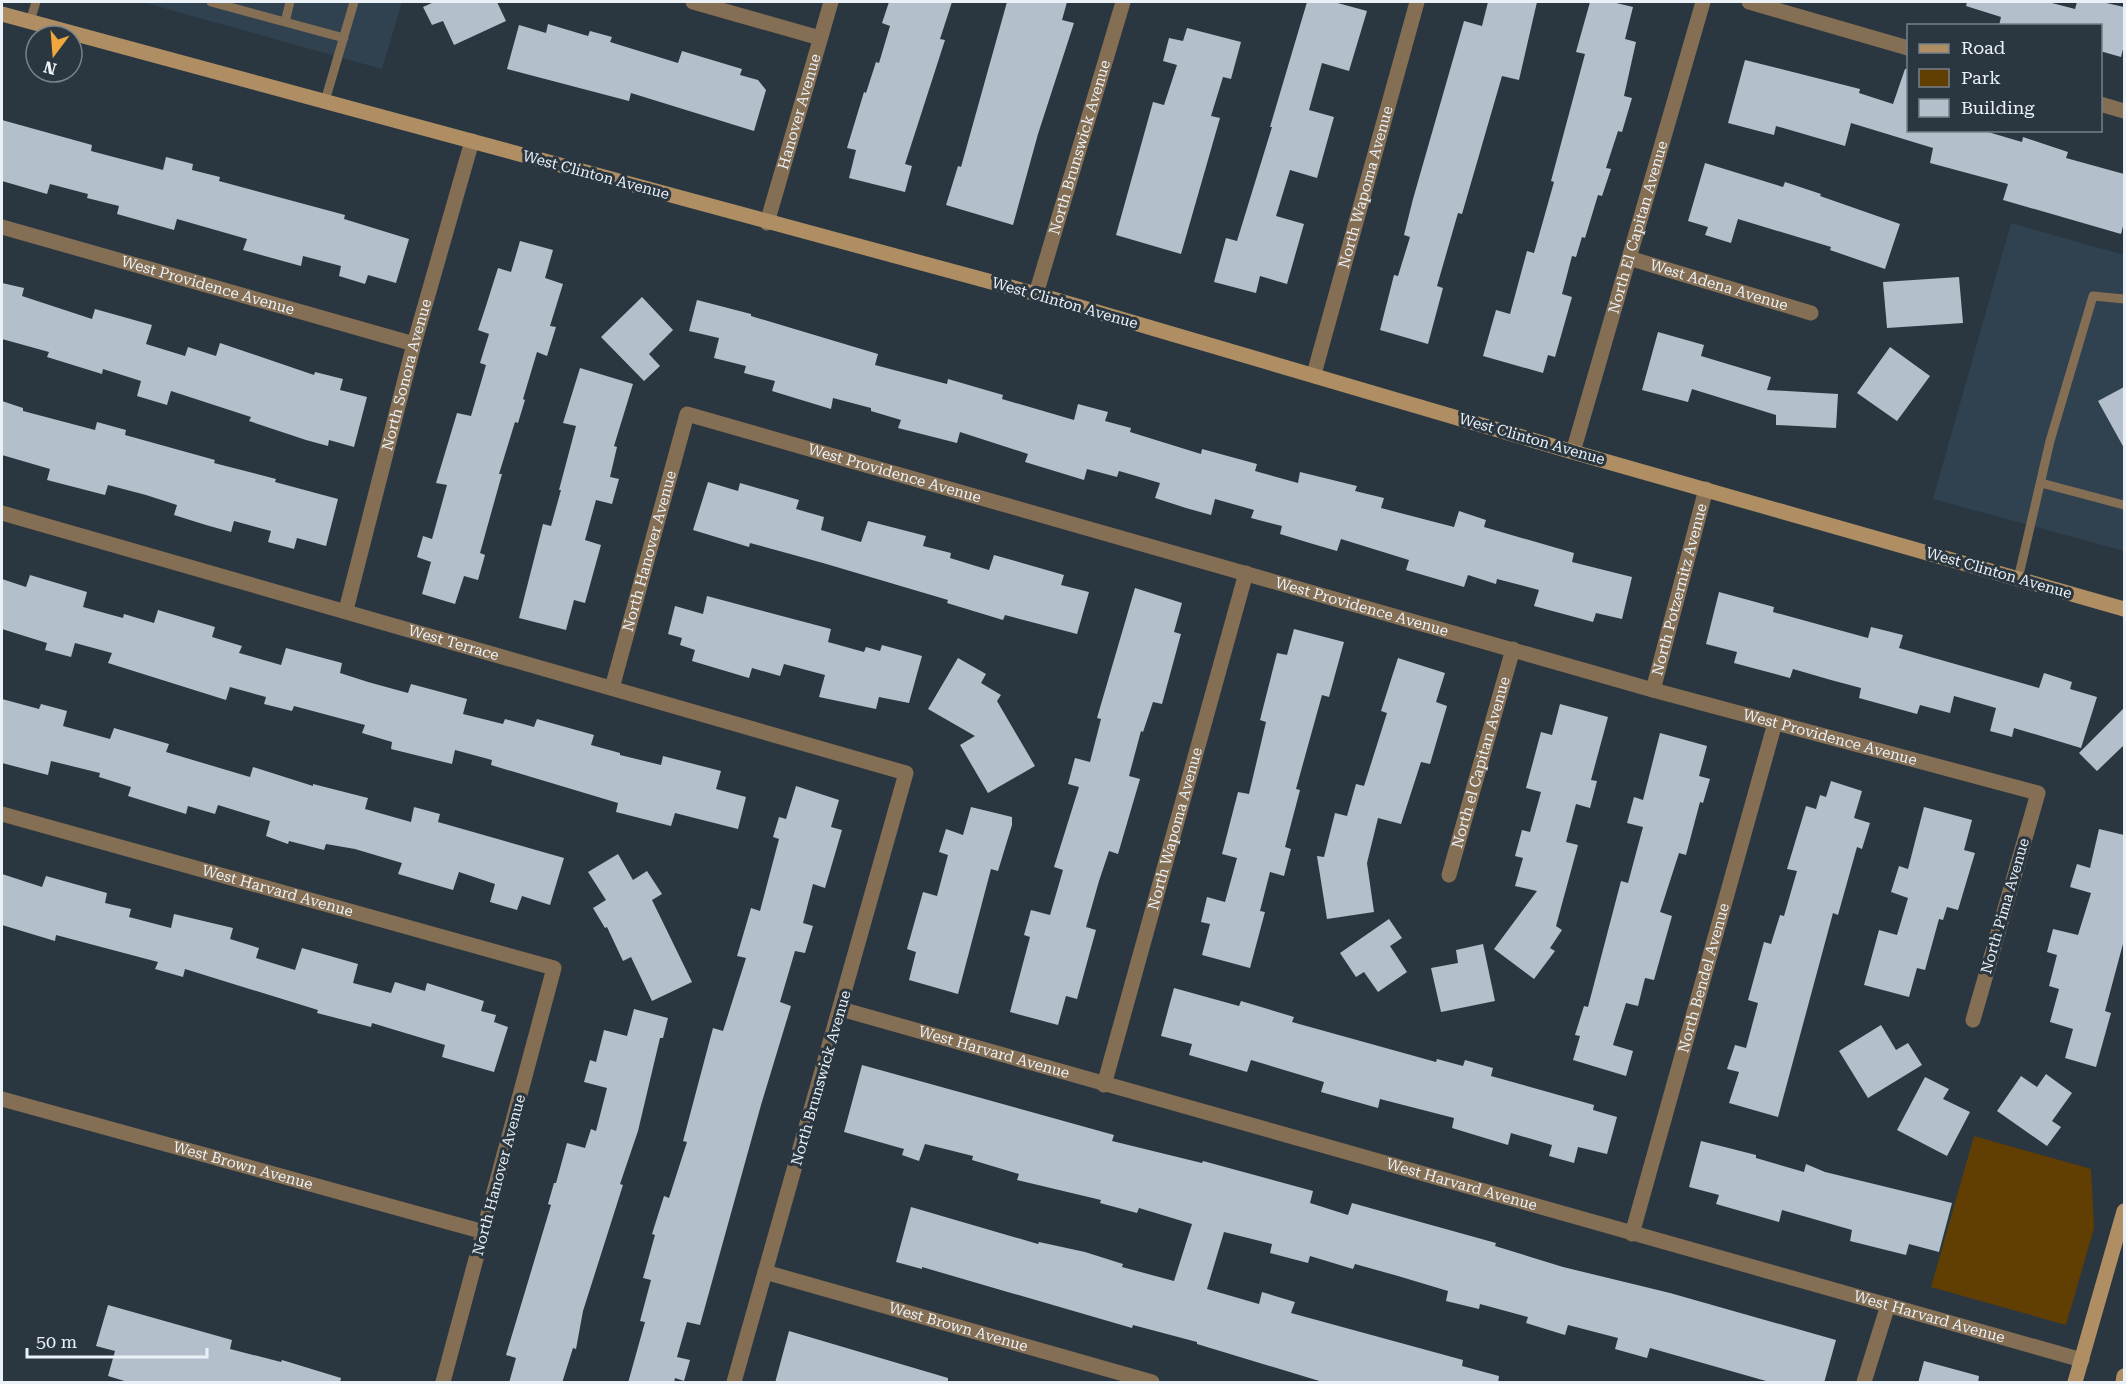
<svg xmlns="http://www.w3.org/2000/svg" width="2126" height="1384" viewBox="0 0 2126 1384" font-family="'Roboto Serif',serif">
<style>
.built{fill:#30414f}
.green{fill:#613e01}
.building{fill:#b3c0cc}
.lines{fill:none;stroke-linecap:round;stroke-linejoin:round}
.lane{stroke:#846e54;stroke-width:9}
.street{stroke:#846e54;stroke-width:15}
.secondary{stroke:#af8e64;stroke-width:15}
.labels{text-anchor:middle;stroke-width:6;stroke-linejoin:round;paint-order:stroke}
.street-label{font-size:15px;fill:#eaf1f7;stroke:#2b3740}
</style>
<rect width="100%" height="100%" fill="#2b3740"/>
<path class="built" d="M142,2H402L382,69Z
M2011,223L2124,255V551L1933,499Z"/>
<path class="green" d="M1974,1136L2091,1169L2094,1228L2066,1325L1931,1287Z"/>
<path class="building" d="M434,2H497L506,21L454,45L443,21L432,25L423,7Z
M889,2H952L940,39L945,40L905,164L912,166L905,192L849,178L856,150L847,148L864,92L866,93L876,62L879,63L890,26L882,23Z
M1007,2H1067L1062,20L1074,23L1038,134L1013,225L946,205L958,166L961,167Z
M1307,2H1334L1367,11L1349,71L1322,63L1309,110L1334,117L1317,178L1290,170L1276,216L1304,224L1287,284L1260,276L1256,293L1214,282L1226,238L1237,241L1272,127H1270Z
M1488,2H1537L1519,80L1502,76L1462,214L1458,213L1437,286L1443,288L1428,344L1380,330L1394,275L1398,276L1410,237L1404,235L1413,199L1464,21L1482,26Z
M1590,2H1612L1633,7L1625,39L1636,42L1624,96L1632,98L1622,132L1618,131L1606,168L1611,169L1602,196L1598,195L1585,238L1582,237L1576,257L1572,256L1562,294L1572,297L1555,357L1548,355L1543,373L1483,356L1496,310L1510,314L1527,251L1534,253L1554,182L1551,181L1585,54L1576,52Z
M1967,2H2048L2075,9L2077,2H2102L2124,7V45L2121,57L2100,51V26H1999L2001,17L1966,6Z
M548,24L588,36L590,31L612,37L610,42L678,63L682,51L742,69L740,75L758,80L766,90L754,131L631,93L629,101L507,69L519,25L546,33Z
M1187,28L1241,42L1231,79L1223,77L1211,116L1220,118L1181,254L1116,235L1153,102L1164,105L1177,65L1163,61L1169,38L1183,41Z
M1745,60L1860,89L1859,93L1893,104L1905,69H1908V130H1981L2022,142L2023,137L2068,152L2066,158L2124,174V222L2121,234L2003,200L2008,184L1930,163L1933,148L1851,123L1845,146L1776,126L1774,135L1728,123Z
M2,120L92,145L91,151L163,170L166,157L193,164L192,170L220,177L219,181L345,215L344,219L409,239L396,283L368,275L365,284L339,276L341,266L303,256L301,266L243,250L247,239L177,219L174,230L117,214L119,206L87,198L88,194L50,184L47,194L2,181Z
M1705,163L1783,187L1785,182L1821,194L1820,196L1900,224L1885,269L1830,250L1831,247L1738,219L1731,243L1705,235L1708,227L1688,221Z
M520,241L553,250L545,278L563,284L550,326L556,327L547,356L537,352L523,399L525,400L518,423L515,422L499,474H502L480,553L485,555L478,580L464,576L455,604L422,594L431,562L417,557L423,536L432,539L447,485L436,483L457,413L471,416L486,365L480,363L489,334L478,330L486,306L498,268L511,272Z
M1959,277L1963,323L1887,328L1883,282Z
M2,283L24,288L22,296L92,319L95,309L152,325L146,344L185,356L188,347L216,356L220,343L314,375L315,372L343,379L340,390L367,397L354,447L329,440L328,446L306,440L249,421L251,417L171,391L167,405L137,396L141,381L103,369L102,374L47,357L49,352L2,339Z
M642,297L673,330L649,354L660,366L644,381L601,337Z
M697,300L751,314V316L878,354L875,365L947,384L948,379L1003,395L1002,399L1074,420L1078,404L1108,412L1105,421L1131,428L1130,432L1201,454L1202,449L1257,464L1255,471L1298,483L1300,472L1357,486L1355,491L1384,498L1381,508L1454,527L1459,511L1486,520L1484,527L1574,553L1572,562L1632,577L1622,619L1596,613L1593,622L1534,606L1539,590L1497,579L1496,584L1468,575L1464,587L1406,570L1409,560L1341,539L1337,551L1313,544L1280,534L1282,526L1251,518L1254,510L1215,499L1211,515L1186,508L1155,498L1160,483L1119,471L1117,477L1087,469L1084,480L1025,462L1028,454L960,432L957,443L898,428L901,420L871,411V408L833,398L831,409L772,391L775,381L744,373L746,366L714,358L719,338L689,331Z
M1658,332L1704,345L1701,356L1771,377L1767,390L1838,394L1836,428L1776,425V415L1692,389L1688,402L1642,390Z
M1890,347L1930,376L1897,421L1857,393Z
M580,368L633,384L614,446L617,447L610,477L619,479L612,504L596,500L585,540L601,545L585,603L574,600L566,630L519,618L543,524L551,526L561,490H559L576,426L563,423Z
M2124,387V448L2098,401Z
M2,401L23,408V411L95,430L97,422L126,430L125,435L215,460L214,463L276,479L275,482L338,499L326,546L297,538L294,549L268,542L271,531L234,521L231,532L206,525L174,515L177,505L146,495L108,485L105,495L47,480L50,469L2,455Z
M708,482L738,491L740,483L799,500L796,509L824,517L821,530L861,542L868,521L926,536L923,546L951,553L950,558L989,570L994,555L1064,575L1061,585L1089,592L1077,634L1005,615L1003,620L947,603L948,600L823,563L750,543L749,547L693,530Z
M30,575L87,592L83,607L123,618L124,614L154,623L158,610L215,627L212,637L242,646L239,653L281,665L286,648L342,663L340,673L368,682L408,693L411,684L467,699L463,714L503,724L505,719L534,727L537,719L594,735L591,745L620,753V755L661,765L663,756L721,771L716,789L746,797L738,829L675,813L671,826L616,812L618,803L491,765L492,760L455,750L452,764L391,749L392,742L362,733L365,725L294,706L292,711L264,704L266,697L230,687L226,700L108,663L112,653L75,643L71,657L45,650L47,643L2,629V579L26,587Z
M1135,588L1182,603L1174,632L1181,634L1162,704L1153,702L1143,732L1141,731L1129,776L1140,779L1118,854L1109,851L1099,881L1086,927L1096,930L1077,999L1066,996L1058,1025L1010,1012L1030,937L1024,935L1031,910L1050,915L1063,870L1054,867L1079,787L1068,784L1075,758L1090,762L1101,719L1097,718Z
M1719,592L1774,607L1773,612L1868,638L1871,627L1903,635L1899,648L2039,688L2044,673L2072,682L2070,689L2097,697L2081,748L2014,728L2012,737L1990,731L1996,708L1954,696L1950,713L1920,705L1917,714L1859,698L1861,688L1831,680L1793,669L1790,678L1734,663L1737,652L1706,644Z
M707,596L831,629L828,642L864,652L866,647L880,651L882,645L922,656L909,703L879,697L876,709L819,697L825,675L784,664L780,676L752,668L749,678L692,661L695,650L680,645L682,638L668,634L675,606L703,614Z
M1294,629L1344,642L1329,697L1322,695L1296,789L1300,790L1285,847L1291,849L1284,876L1270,872L1260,911L1265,912L1250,968L1202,955L1210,924L1201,922L1207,897L1225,902L1237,858L1222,854L1238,792L1249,794L1266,722L1260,720L1277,653L1287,655Z
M958,658L986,674L981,683L1001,695L997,701L1035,766L988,793L960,745L975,736L928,709Z
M1398,658L1445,673L1436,702L1447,706L1430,764L1421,762L1401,824L1378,818L1367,863L1374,912L1327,919L1317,856L1324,857L1335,813L1347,816L1356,784L1364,786L1387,713L1381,711Z
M2,699L39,709L41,704L67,711L63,726L110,739L114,728L169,744L166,752L250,777L253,767L313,786V784L368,798L365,809L411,822L414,807L440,814L438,822L564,858L550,905L522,896L517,910L490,902L495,884L459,872L453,890L398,874L402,863L355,849L326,844L324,850L289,841L288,844L266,836L270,821L218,805L215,814L188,806L186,814L128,796L131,787L99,777L100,773L51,761L48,775L2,763Z
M1560,704L1608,717L1591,780L1597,781L1590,808L1576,804L1566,842L1578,845L1556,926L1562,930L1550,948L1555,951L1534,979L1494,949L1537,891L1515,886L1523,858L1515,856L1522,830L1530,832L1541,792L1526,788L1541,732L1552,735Z
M2124,708V745L2097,771L2079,753Z
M1660,733L1707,746L1699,776L1710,779L1703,803L1700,802L1686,855L1679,853L1660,912L1672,916L1654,980L1645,978L1638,1006L1626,1003L1613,1045L1633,1051L1626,1076L1573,1060L1580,1036L1575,1035L1584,1006L1588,1007L1621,881L1628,883L1643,827L1627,823L1634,797L1643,800Z
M1831,781L1862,791L1854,818L1870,823L1862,849L1857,847L1838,915L1833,913L1778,1117L1729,1103L1739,1072L1727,1069L1735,1045L1746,1048L1758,1003L1748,1000L1764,942L1771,944L1780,915L1784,916L1797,871L1787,869L1806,806L1816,809L1820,795L1826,797Z
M796,786L839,800L831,827L842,830L825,888L813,884L803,923L813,926L805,953L795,951L780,1002L791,1006L761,1105L700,1325L687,1322L677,1357L690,1360L684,1381L675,1378L674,1383H628L645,1322L640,1321L651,1280L643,1278L655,1235L652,1234L664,1196L669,1198L687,1142L683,1141L713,1028L723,1031L746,958L737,956L751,908L760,911L779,839L773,837L779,817L786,819Z
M971,807L1012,817V825L998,871L991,869L958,994L909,980L916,952L907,949L923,892L937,896L948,855L939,852L946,829L963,835Z
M1924,807L1972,820L1964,850L1975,853L1958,910L1947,907L1943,920L1939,919L1925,970L1917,968L1909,997L1864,985L1879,930L1897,935L1908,898L1891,892L1899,866L1908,869Z
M2099,829L2124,835V940L2105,1011L2111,1013L2096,1067L2065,1058L2073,1029L2050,1022L2059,989L2049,986L2057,955L2047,952L2053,929L2078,935L2091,893L2070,887L2077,864L2090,868Z
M618,854L633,880L647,871L662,894L652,900L692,982L652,1001L631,957L623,961L607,927L605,928L593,908L606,900L588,872Z
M2,874L42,887L46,876L107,893L105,903L131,909L129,917L171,928L174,914L233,928L230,939L259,948L256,958L295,970L302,948L358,964L353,983L391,993L395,982L425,991L427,983L484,1001L481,1011L496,1015L494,1022L508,1027L494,1072L442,1057L445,1045L372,1023L371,1027L317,1013L318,1010L185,969L183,977L155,969L158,962L56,935L55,941L2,925Z
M1389,919L1402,938L1390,946L1407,972L1378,992L1364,972L1356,977L1340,953Z
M1483,944L1495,1001L1441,1012L1431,968L1458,963L1456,950Z
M1174,988L1239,1006L1241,1001L1294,1017L1292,1022L1436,1062L1437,1059L1463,1066L1465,1060L1493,1068L1491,1076L1594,1105L1593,1110L1617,1117L1607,1154L1578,1147L1574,1163L1549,1156L1552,1145L1511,1133L1508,1145L1452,1128L1454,1118L1380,1099L1378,1108L1321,1092L1324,1082L1251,1060L1247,1072L1189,1055L1192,1044L1161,1036Z
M634,1009L668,1018L663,1038H660L638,1131L620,1184L623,1185L583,1311L576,1349L573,1348L562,1383H509L516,1358L506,1355L551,1205L548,1204L554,1183H556L567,1143L585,1148L591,1129L596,1131L607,1088L584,1082L590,1060L596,1062L604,1030L627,1036Z
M1881,1025L1896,1050L1908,1043L1922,1065L1868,1098L1839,1051Z
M862,1065L1114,1135L1112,1141L1202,1163L1203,1161L1313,1191L1310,1203L1348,1215L1352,1203L1496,1243L1495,1246L1563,1267L1670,1293L1836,1340L1824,1383H1773L1650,1348L1647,1358L1615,1349L1618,1338L1568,1325L1565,1335L1526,1323L1528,1317L1480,1304L1479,1309L1446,1301L1448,1291L1398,1276L1355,1264L1353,1269L1310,1256L1308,1263L1270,1253L1272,1244L1224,1232L1207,1289L1259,1304L1262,1292L1295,1302L1291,1313L1463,1360L1462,1366L1499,1376L1498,1383H1326L1197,1344V1342L1133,1325L1132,1328L922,1267V1269L896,1262L911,1207L1038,1244L1039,1242L1085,1252L1123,1264L1122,1267L1174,1281L1192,1224L1139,1208L1137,1213L1100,1203L1101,1200L1017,1180L1019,1174L972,1160L973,1156L925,1144L919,1161L902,1155L904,1149L844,1132Z
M2046,1074L2072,1093L2052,1121L2061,1127L2047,1146L1997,1111L2021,1076L2037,1087Z
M1925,1077L1949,1089L1943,1099L1970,1112L1947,1156L1897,1130Z
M1701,1141L1756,1155V1158L1804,1172L1806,1164L1825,1172L1952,1203L1939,1252L1909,1244L1906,1255L1850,1241L1852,1230L1782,1210L1779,1222L1716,1204L1719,1195L1689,1187Z
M108,1305L232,1340L230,1349L281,1362L282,1360L341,1378L340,1383H131L108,1376L115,1351L96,1346Z
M789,1331L948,1378V1383H775Z
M1924,1361L1979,1376L1978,1383H1918Z"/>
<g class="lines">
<path class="lane" d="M211,2L344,38
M30,21L36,2
M285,22L290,2
M325,101L354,2
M2041,483L2124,505
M2018,579L2050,441L2093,296L2124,299"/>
<g class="street">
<path d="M693,2L820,38"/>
<path d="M1749,2L1908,48"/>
<path d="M2100,104L2124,111"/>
<path id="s1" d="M767,223L831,2"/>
<path id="s2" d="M2,227L414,344"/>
<path id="s3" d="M1629,258L1811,313"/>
<path id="s4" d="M1036,294L1123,2"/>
<path id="s5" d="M1314,374L1417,2"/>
<path id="s6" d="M1573,452L1703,2"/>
<path id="s7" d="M2,513L906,773L734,1382"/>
<path id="s8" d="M346,610L414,344L472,141"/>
<path id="s9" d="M612,688L687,414L1653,690L2038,793L1973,1020"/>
<path id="s10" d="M1653,690L1706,489"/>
<path id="s11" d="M2,814L554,968L443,1382"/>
<path id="s12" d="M1449,875L1513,649"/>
<path id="s13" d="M841,1009L2082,1360"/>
<path id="s14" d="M1104,1085L1246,573"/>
<path id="s15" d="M2,1099L484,1232"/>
<path id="s16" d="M1632,1234L1775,723"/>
<path id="s17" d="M765,1272L1152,1382"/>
<path d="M1864,1382L1888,1305"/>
</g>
<path class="secondary" d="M2,14L1036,294L1573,452L2124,609
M2075,1382L2124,1211
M2123,1382L2124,1376"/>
</g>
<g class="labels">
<g class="street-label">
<text dy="5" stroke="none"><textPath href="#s1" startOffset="116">Hanover Avenue</textPath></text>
<text dy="5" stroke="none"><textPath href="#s4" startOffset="153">North Brunswick Avenue</textPath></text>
<text transform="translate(596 175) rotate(15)" y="5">West Clinton Avenue</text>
<text dy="5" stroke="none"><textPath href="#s5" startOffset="194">North Wapoma Avenue</textPath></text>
<text dy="5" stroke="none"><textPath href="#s6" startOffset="234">North El Capitan Avenue</textPath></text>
<text dy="5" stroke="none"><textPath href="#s2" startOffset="214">West Providence Avenue</textPath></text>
<text dy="5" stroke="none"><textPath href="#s3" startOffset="94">West Adena Avenue</textPath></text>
<text transform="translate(1065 303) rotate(16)" y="5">West Clinton Avenue</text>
<text dy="5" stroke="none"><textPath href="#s8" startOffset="243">North Sonora Avenue</textPath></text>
<text transform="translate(1532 439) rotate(16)" y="5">West Clinton Avenue</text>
<text dy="5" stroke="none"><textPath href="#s9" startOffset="500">West Providence Avenue</textPath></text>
<text dy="5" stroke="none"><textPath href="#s9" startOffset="142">North Hanover Avenue</textPath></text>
<text transform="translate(1999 573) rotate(16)" y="5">West Clinton Avenue</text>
<text dy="5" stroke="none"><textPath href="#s10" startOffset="104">North Potzernitz Avenue</textPath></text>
<text dy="5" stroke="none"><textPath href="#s9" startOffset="986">West Providence Avenue</textPath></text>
<text dy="5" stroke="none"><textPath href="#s7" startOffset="470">West Terrace</textPath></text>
<text dy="5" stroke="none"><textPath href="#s9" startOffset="1472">West Providence Avenue</textPath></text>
<text dy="5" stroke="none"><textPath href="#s12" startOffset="117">North el Capitan Avenue</textPath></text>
<text dy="5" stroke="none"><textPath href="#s14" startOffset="266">North Wapoma Avenue</textPath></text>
<text dy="5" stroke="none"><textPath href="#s11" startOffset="286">West Harvard Avenue</textPath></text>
<text transform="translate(2005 906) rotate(-74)" y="5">North Pima Avenue</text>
<text dy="5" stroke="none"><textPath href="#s16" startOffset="266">North Bendel Avenue</textPath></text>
<text dy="5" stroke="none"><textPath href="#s13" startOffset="159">West Harvard Avenue</textPath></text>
<text transform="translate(821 1078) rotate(-74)" y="5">North Brunswick Avenue</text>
<text dy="5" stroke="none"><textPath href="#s15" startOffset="250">West Brown Avenue</textPath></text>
<text transform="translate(499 1175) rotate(-75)" y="5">North Hanover Avenue</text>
<text dy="5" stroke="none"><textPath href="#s13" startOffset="645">West Harvard Avenue</textPath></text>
<text dy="5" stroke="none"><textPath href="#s13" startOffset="1131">West Harvard Avenue</textPath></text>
<text dy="5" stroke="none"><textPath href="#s17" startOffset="201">West Brown Avenue</textPath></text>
</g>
</g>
<rect width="2126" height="1384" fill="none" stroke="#eaf1f7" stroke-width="6"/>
<rect x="1907" y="24" width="195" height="108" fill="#2b3740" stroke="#778189" stroke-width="1.5"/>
<rect x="1919" y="44" width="30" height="9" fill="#af8e64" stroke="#778189" stroke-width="1.5"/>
<text x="1961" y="54" font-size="18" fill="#eaf1f7">Road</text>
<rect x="1919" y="69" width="30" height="18" fill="#613e01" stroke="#778189" stroke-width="1.5"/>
<text x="1961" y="84" font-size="18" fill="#eaf1f7">Park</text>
<rect x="1919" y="99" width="30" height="18" fill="#b3c0cc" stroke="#778189" stroke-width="1.5"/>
<text x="1961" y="114" font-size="18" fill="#eaf1f7">Building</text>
<g transform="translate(54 54) rotate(196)"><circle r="28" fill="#2b3740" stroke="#778189" stroke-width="1.5"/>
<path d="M0-4.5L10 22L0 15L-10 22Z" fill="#efa73e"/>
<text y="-9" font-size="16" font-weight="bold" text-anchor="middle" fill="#eaf1f7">N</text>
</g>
<path d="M27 1348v9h180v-9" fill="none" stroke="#eaf1f7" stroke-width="3"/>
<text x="36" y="1348" font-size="18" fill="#eaf1f7" stroke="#2b3740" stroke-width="4.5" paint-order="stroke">50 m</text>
</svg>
